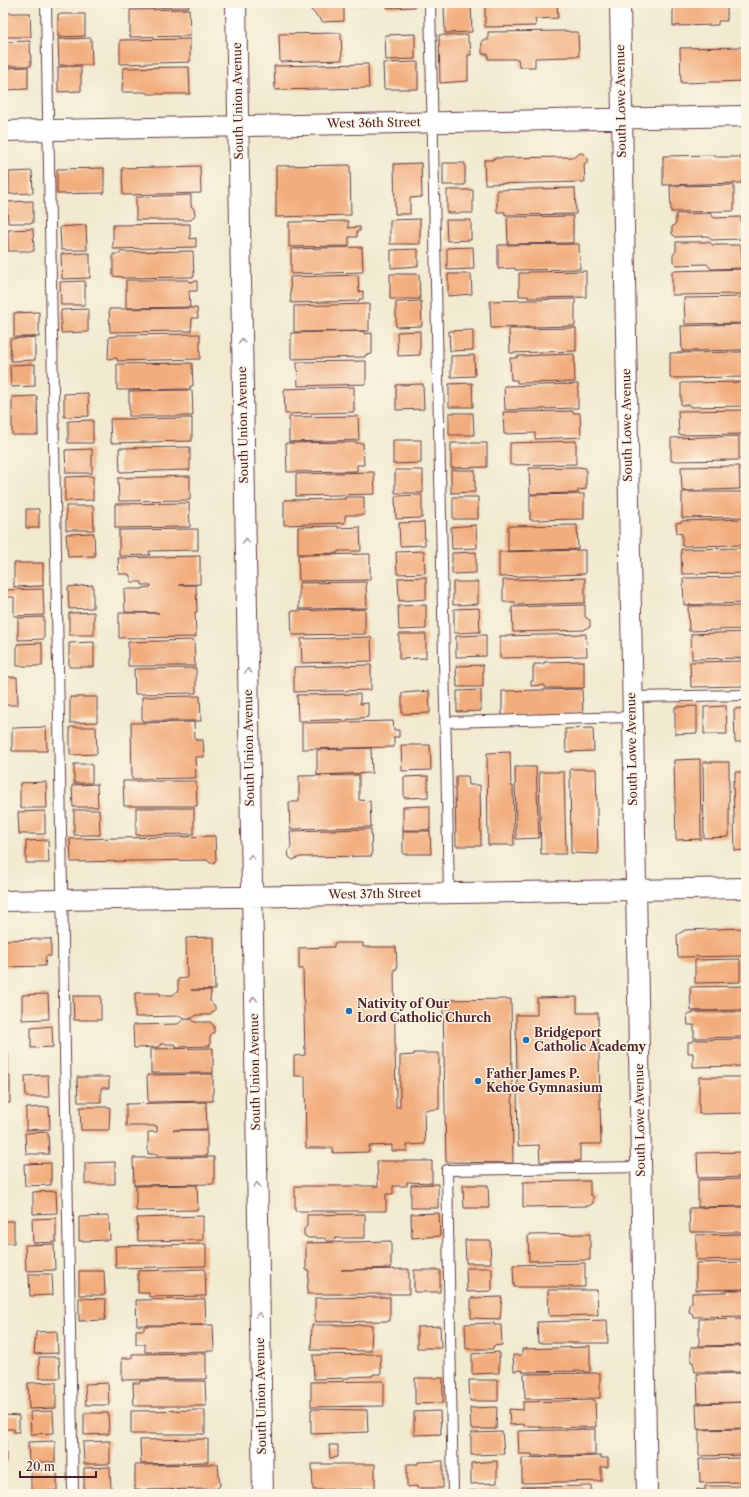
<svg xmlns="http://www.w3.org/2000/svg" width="749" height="1497" viewBox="0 0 749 1497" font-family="'Libre Caslon Text',serif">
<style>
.building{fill:#f2ad7e}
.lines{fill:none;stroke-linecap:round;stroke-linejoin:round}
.service-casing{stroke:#633d44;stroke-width:12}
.minor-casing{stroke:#633d44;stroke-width:22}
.service{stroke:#fff;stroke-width:10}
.minor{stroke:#fff;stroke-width:20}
.oneway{stroke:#ae9aa0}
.poi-dot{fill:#1f6fb2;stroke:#fcf5e5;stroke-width:1.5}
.labels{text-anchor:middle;stroke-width:3;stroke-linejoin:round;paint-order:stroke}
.street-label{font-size:12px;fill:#4a1f2b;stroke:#fcf5e5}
.poi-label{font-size:12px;font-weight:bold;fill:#4a1f2b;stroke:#fcf5e5;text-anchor:start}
</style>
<rect width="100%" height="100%" fill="#fcf5e5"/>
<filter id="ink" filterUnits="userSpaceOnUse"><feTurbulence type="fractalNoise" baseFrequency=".025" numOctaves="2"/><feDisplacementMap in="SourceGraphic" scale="8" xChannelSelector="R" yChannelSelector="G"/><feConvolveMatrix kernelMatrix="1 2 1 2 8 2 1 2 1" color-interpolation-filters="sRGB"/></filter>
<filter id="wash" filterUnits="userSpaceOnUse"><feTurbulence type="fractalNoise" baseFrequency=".012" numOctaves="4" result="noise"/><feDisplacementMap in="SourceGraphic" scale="16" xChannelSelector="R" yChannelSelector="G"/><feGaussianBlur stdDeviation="0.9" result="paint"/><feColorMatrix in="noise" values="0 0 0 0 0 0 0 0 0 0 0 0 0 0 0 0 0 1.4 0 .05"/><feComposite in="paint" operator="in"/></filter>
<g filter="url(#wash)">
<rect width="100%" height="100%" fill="#f1ead0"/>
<g id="blocks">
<path class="building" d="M57,3H82V5L57,6Z
M124,3H189V7L124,8Z
M304,3H366V5L344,6V21L323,22Z
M387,3H415V7L387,8Z
M444,3H471L472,32L445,33Z
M485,3H557L558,18L535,19L536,26L485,27Z
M673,3H727V21H718V25L673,26Z
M189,9L190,36L130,37V10Z
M3,13H30L31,37H3Z
M58,14H85V36L58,37Z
M569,31V32H578L579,56H569V57L535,58V67H519L518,59H488V54H482V40H488V32Z
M341,33L342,60L280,62L279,34Z
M415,34V59L386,60L385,35Z
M439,35H468V43H470L471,55H468V81L440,83Z
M91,38L92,65H59L58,39Z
M190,39V62L120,64V40Z
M30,41L31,66H3V42Z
M746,47V81L681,83L680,48Z
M418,62V89H384L383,63Z
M368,64L369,88L275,90L274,66Z
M81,66V91L58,92V67Z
M28,67V89L7,90L6,68Z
M189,67L190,94H149L144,92H122L123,68Z
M580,153H582L588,159V161L584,164L585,182L485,184L484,160H493V158L575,157Z
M716,155V157H740V159H746V181H741V183L663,185V156Z
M421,163L422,197L410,198V214H395L394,164Z
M443,163H465V185H443Z
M350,165L351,215L276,217V166Z
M200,166L201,193L123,195L122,168Z
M104,168V193L57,194V169Z
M32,171L33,193L9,194V172Z
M734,185V211L671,212L670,186Z
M575,188L576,214L505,215V212H497V190Z
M447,190H473V213H447Z
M191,195V206L194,209L195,215L191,220H136V197Z
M33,201V223H8L7,202Z
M710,213L714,218L741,217V239L711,240L708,236L676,237L672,234V227L676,223V214Z
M573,216V243L508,244L507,217Z
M420,219V244H390V220Z
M446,220H471V240L447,241Z
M348,221V228L360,227V231H357V237H349V246L289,247V222Z
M190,224V239L196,238V247L113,249V225Z
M86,225L87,250H61L60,227Z
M33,229L34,251H8V230Z
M676,242H709L713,245H741L742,268L711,269L707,264L676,265L673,261V255L676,251Z
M579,244L580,269L515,270V268L498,269V245Z
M362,247L363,272L291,274V249Z
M473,247L474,269L447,270V248Z
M418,249V266L391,268V250Z
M193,251L194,277L122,278V277L113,276V254H120V252Z
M90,253V278L62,279L61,254Z
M745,269V294L672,295V271Z
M586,271V297L528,298V296H519V273H528V272Z
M390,274H419L420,299H390Z
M448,274H471L472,294L448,296Z
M358,275L359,292L363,291V299H359V301L291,303L290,277Z
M126,280H189V282L197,281V291H189L190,307L126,308Z
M85,281V305H61L60,282Z
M746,297V323L685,324L684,298Z
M575,299V326L491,328L490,301Z
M421,301L422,326L396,327V302Z
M369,304V331L294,332V306Z
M197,308L198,318H192L191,331L110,332L109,309Z
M88,309V332L61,333V310Z
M39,312V337H14V313Z
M746,324V350L682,351L681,326Z
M576,328V351L510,353L509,329Z
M473,330V350L450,351L449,331Z
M364,331V334L372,333V354L365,355V357L291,359V333Z
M420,331V355L398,356L397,332Z
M200,334V359L117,361V358L108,359L109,337L117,336V335Z
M35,337V360L11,361L10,339Z
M746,352V377L670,378V353Z
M574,354L575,382L517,383V380H511L510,358H517V356Z
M474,355L475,376L451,377V356Z
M366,361V384L298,386L297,362Z
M192,363L193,386H190V389L117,390V364Z
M35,364V386L11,387L10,365Z
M746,382V406L690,407V405H681V383Z
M472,383L473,407H449V384Z
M423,384L424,409L396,410V385Z
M578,384V408L505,410L504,386Z
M354,387V412L285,414L284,389Z
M192,390L193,416H129V391Z
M88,393L89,416L64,417V394Z
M37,396L38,435H12V397Z
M746,410V434L679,435L678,411Z
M573,411V413H580L581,437L535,439V433L504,434L503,412Z
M449,413H473L474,435H449Z
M358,416L359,440L289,442V417Z
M192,418V441L111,443L110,419Z
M93,420V443H68V421Z
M739,436V460L671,461V438Z
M393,440H421V463L393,464Z
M576,441V464L510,465V443Z
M356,442V443H363L364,465H357V471L287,472L286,443Z
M451,443H487V467L451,468Z
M190,447V470L120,472L119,448Z
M92,449V473H66L65,450Z
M739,466L740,489L682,491L681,467Z
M577,467L586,468V489L578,490V493L530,494L529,468Z
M395,470H423V493H395Z
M451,470H475V492L451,493Z
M374,472L375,494L296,496V474Z
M93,476V500L65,501V477Z
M190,476V500L119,501L118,478Z
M682,492H746V519H744V517L682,518Z
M584,494V519L530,520V495Z
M422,495V518L396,519L395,496Z
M345,497H364V515H345V523L284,525V500L345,499Z
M453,497H478V519H453Z
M189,503L190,527L115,528V504Z
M66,506H93L94,530H66Z
M26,509H39V528H26Z
M743,519L746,520V544L743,545L682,546V534L677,533L676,523L682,522V521Z
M424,522L425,545L400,546L399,523Z
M476,525L477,548L452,549L451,527Z
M577,525L578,549L508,551V526Z
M338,526V528L360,527L361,551H338V553L298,554V527Z
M198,529V550L149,551L150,555L119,556V530Z
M94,533L95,556L68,557L66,534Z
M746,548V573L682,574L681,549Z
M585,550V574L499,577V552Z
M424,551L425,573L397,574L396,552Z
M476,552V573L452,574V553Z
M370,554V580L299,581L298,555Z
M200,556V584L179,585H196L197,612H195L196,637L119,638V613H159L125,612L124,589H143V588L151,587V585H142V582H131V576H129V574H119L118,558Z
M14,563H43V586L14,587Z
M426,577V599L399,601L398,578Z
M746,577V603L684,605L683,578Z
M585,578V603L515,605V602H503V580Z
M366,582L367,608L299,609V583Z
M453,582H478V604L453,605Z
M93,585V608L69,609L68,587Z
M43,589L44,615L14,616V597H3V590Z
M426,605V629L399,630L398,606Z
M585,605V617L590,620V627L585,629V630L513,632L512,607Z
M688,606H746V629L689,631Z
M479,608L480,632L454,633V609Z
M365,609V634L292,635L291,611Z
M94,612V635H69V613Z
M44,617V639L18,640V618Z
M746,632V658L692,659L691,634Z
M399,634H426V658L399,659Z
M586,634L587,656L500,658V636Z
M486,635V656L456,657V636Z
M371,637L372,661L302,663L301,639Z
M194,640L195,666H128V642Z
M94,642V667H69V643Z
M42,643V666H17V644Z
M584,661V688H545V685L531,686V681H533V667H534V664H544V662Z
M746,661V686L691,687L690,662Z
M371,665V690L294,692V667Z
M483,665V687H457L456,666Z
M196,668V693L135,694L134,669Z
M3,677H17L18,705H3Z
M582,689L583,714L502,716V691Z
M481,690V711L457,712V691Z
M429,691L430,713L402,714V693Z
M360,694V704L368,703V717L360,718V719L298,721L297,695Z
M200,696L201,721H142V697Z
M70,697H97V722L70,723Z
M697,706V733L675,734V707Z
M726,706L727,734H704V707Z
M746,708V742H735L734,709Z
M393,721L394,730H399V737H394V747L302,749V723Z
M194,722L195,740H203L204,757H195L196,778L132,779L131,723Z
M46,727L47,751H12V728Z
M70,727H96L97,754L70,755Z
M593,728L594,751L566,752L565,729Z
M401,745H430L431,770L402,771Z
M371,748L372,773L317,775V750Z
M510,752L511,786H513L514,845H488L487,753Z
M700,759L701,839L676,840L674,760Z
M703,762H729V837L704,838Z
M74,764H92V783H74Z
M515,767H536L539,838L516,839Z
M570,769H596L598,854L571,853Z
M539,772H564L566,854H541Z
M735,772H746V850L735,851L733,781H735Z
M359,775V800L370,801L371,827L290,829L289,802H299V776Z
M428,776V797L404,798V777Z
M456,776H468L469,785H480L481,846H456L455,786H456Z
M123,781H196L197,806H124Z
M46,782L47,808H20V783Z
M97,784L98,807H73L72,785Z
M430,806V830H403V807Z
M136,808H194V834L136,835Z
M74,810H99L100,835H74Z
M45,811V834H19L18,812Z
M371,829L372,856L300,857L293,860L289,857L288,851L291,847L290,831Z
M403,831H430L431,854H403Z
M215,836L216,860L214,863H210L207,860L71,862L70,839Z
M48,840L49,863H26V841Z
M746,928V956L678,957L677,935L685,930Z
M214,937L215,990H191H211L210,1001L215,1006V1010L210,1015H196L193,1018H183L181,1016L135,1017V993H160V995H173L178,991V979L187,978L186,938Z
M45,939H51V956H46L45,966L3,967V940Z
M334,943H363V947H396L397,969H394L396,1107H400V1056L414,1055V1053H439V1109L424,1110L425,1144L407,1145V1151H392V1145L369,1146V1152L333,1153V1148H306L305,1076H294V1056L305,1055L303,969H299V948L334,947Z
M740,959V982L695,983V960Z
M746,986V1010L691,1011L690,987Z
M48,994L49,1019L22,1020V995Z
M73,996H101V1020H74Z
M577,997V1013H598L601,1144H580V1161L540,1162L539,1145L518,1146L516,1015H537V998Z
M511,999L513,1163L446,1162L443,1000Z
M693,1012H746V1037L694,1038V1025H688L687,1014H693Z
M191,1019L195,1022H210L214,1026V1032L210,1037V1046L177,1047L174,1044H160V1047L134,1048L133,1025L178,1024L183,1020Z
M52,1026L53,1047L31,1048V1028Z
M746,1039V1066L693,1067V1053H688V1042H693V1040Z
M213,1048V1073H151V1049Z
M3,1052H8V1074H3Z
M213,1074V1101L148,1102L147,1075Z
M48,1075L49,1097H26L25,1076Z
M3,1076H10V1103H3Z
M77,1077H109V1088H101V1102H78Z
M699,1077H746V1113L699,1114Z
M206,1102L207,1129L173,1130H207V1156H157V1154H148V1132H157V1126H126V1104Z
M49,1107L50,1129L26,1130V1108Z
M80,1107H110L109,1130H81Z
M48,1132L49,1154H26L25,1133Z
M746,1152V1177L698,1178L697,1153Z
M214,1157V1184L134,1185L133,1158Z
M377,1161H432V1183L407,1182V1186H393V1194H386V1211H295V1186H378Z
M115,1162V1184H85V1163Z
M51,1163V1185L25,1186L24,1164Z
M746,1179V1206L698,1207V1180Z
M590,1181V1194L593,1196V1203L589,1206L523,1207V1182Z
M438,1184V1208H411V1185Z
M197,1185L198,1210L136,1211V1186Z
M463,1185H488L489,1208H464Z
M56,1191L57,1213L33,1214V1192Z
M746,1207V1232H690L689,1208Z
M439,1213L440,1236L412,1238L411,1214Z
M365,1214V1238H336L333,1241H328L324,1238H308L304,1235V1229L307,1226V1215Z
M109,1216L110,1240L79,1241V1217Z
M203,1216V1240L138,1241L137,1218Z
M56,1218V1242L33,1243L32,1219Z
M3,1221H14V1243H3Z
M590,1234V1260L529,1261L528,1235Z
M746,1234V1259L696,1260V1235Z
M465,1240H490L491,1263H466Z
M391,1241V1268L341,1270L409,1269V1294H307L309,1270H306V1243Z
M54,1244L55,1270L26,1271L25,1245Z
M206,1244V1266L116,1268L115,1246Z
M746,1262V1289L696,1290V1263Z
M585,1263V1287H514L513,1265Z
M466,1268H492V1291L467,1292Z
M205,1269L206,1296L149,1297V1293H138V1271Z
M414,1270H440V1292H414Z
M79,1271H104L105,1295H79Z
M29,1274H52L53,1295L30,1296Z
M548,1290H597L598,1315L549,1316Z
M726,1290H746V1316L693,1317V1314L689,1312V1305L692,1302V1293L726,1292Z
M390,1297V1321L315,1322V1298Z
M502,1297L500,1319L471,1318V1298Z
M79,1298L106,1299L105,1320L79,1321Z
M205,1299L206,1325H137L136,1300Z
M746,1318V1345L699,1346V1319Z
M607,1320L608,1343H538L537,1322Z
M494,1323V1325H501L502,1345L493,1346V1349H466L465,1324Z
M213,1325L214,1351L145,1352V1344H136V1330H144V1326Z
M312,1325H372L371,1351L311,1350Z
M440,1326L441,1348H417V1327Z
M57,1331L58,1353L34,1354L36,1332Z
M586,1346H590V1372H585V1371L522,1372L523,1370L514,1371L513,1355H522V1349L586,1347Z
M746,1346V1372H695L693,1362H691V1347Z
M499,1352V1373L472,1374V1354Z
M206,1353V1379L122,1380V1358H132V1354Z
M380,1354L381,1374H373V1376L349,1377V1378L314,1379L313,1355Z
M39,1357H59L60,1378H39Z
M600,1373V1398L525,1399L524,1374Z
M746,1373V1402L698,1403L697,1374Z
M415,1378H443V1403L415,1404Z
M469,1380H498V1401H470Z
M140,1381H205L206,1406H134L133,1383H140Z
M384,1381V1406L311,1407V1382Z
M56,1382V1408L29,1409L28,1383Z
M108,1383L109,1405H86L85,1384Z
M595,1400L596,1427L540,1428V1426H524V1424L510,1425L509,1409L523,1410V1402Z
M746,1402V1428L697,1429L696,1404Z
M497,1407L496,1429H471L470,1408Z
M311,1409L367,1410L368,1432L311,1434Z
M205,1410V1434H131V1411Z
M53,1411L54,1433L31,1434L30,1412Z
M440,1411L441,1434L414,1435V1412Z
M84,1413H108L109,1434L84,1435Z
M3,1415L19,1416V1432H14V1429H3Z
M595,1429V1455L532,1456V1454H519L518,1431Z
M746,1429V1455L699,1456V1430Z
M502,1432L504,1454L471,1455V1433Z
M208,1439V1462L141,1464L140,1440Z
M3,1440H6V1464L3,1465Z
M55,1441V1462H29L28,1442Z
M110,1441V1464H84L83,1442Z
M329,1445H338V1457L330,1458Z
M601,1456V1458H608V1467H601V1481L522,1483V1458Z
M746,1458V1482L700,1483L699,1459Z
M443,1461V1488H417V1486L407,1487V1464H418V1462Z
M497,1461V1483L471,1484V1463Z
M218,1464L220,1486L216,1489L135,1490V1465Z
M312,1464H375V1489L313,1490Z
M110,1467L111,1491H84V1468Z
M31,1470H57V1491L31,1492Z
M591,1486V1494H522V1487Z
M705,1486H746V1494H697V1489L705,1490Z
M499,1490V1494H468V1491Z
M220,1492V1494H177V1493Z
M372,1492V1494H328V1493Z"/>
</g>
</g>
<g filter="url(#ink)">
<use href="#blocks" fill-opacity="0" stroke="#633d44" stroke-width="1"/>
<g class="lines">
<g class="service-casing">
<path id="service" d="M46,3L73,1494
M430,3L449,893
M632,697L746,695
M445,722L632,717
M453,1494L447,1170L640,1167"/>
</g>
<g class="minor-casing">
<path id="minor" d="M236,3L263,1494
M620,3L647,1494
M3,131L746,116
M3,901L746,888"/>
</g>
<use href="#service" class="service"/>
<use href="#minor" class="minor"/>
</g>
<defs><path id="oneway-chevron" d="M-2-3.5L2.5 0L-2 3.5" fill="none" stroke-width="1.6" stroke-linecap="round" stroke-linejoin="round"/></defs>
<g class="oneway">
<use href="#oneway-chevron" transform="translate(242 341) rotate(-91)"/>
<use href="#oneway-chevron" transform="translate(246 541) rotate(-91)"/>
<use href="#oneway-chevron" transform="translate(248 671) rotate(-91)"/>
<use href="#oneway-chevron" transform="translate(251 857) rotate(-91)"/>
<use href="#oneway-chevron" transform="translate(254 999) rotate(-91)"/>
<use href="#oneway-chevron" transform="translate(257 1185) rotate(-91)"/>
<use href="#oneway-chevron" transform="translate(259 1315) rotate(-91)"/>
</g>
</g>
<g class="poi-dot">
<circle cx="349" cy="1011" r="4"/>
<circle cx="526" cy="1040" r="4"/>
<circle cx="478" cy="1081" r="4"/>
</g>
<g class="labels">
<g class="street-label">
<text transform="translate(238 101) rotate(-91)" y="4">South Union Avenue</text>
<text transform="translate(621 101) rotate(-91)" y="4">South Lowe Avenue</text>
<text transform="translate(374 123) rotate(-1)" y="4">West 36th Street</text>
<text transform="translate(243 425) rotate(-91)" y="4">South Union Avenue</text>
<text transform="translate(627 425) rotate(-91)" y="4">South Lowe Avenue</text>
<text transform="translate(249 748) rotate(-91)" y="4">South Union Avenue</text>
<text transform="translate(632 749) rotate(-91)" y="4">South Lowe Avenue</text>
<text transform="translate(375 894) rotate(-1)" y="4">West 37th Street</text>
<text transform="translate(255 1072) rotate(-91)" y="4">South Union Avenue</text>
<text transform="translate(640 1120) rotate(-91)" y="4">South Lowe Avenue</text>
<text transform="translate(261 1396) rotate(-91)" y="4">South Union Avenue</text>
</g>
<g class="poi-label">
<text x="357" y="1008">Nativity of Our<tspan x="357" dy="14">Lord Catholic Church</tspan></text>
<text x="534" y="1037">Bridgeport<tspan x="534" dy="14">Catholic Academy</tspan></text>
<text x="486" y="1078">Father James P.<tspan x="486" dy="14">Kehoe Gymnasium</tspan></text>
</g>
</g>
<rect width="749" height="1497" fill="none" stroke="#fcf5e5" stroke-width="16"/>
<path d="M20 1471v6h76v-6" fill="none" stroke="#4a1f2b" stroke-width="2"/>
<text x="26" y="1471" font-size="12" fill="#4a1f2b" stroke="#fcf5e5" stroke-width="3" paint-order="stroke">20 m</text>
</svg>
